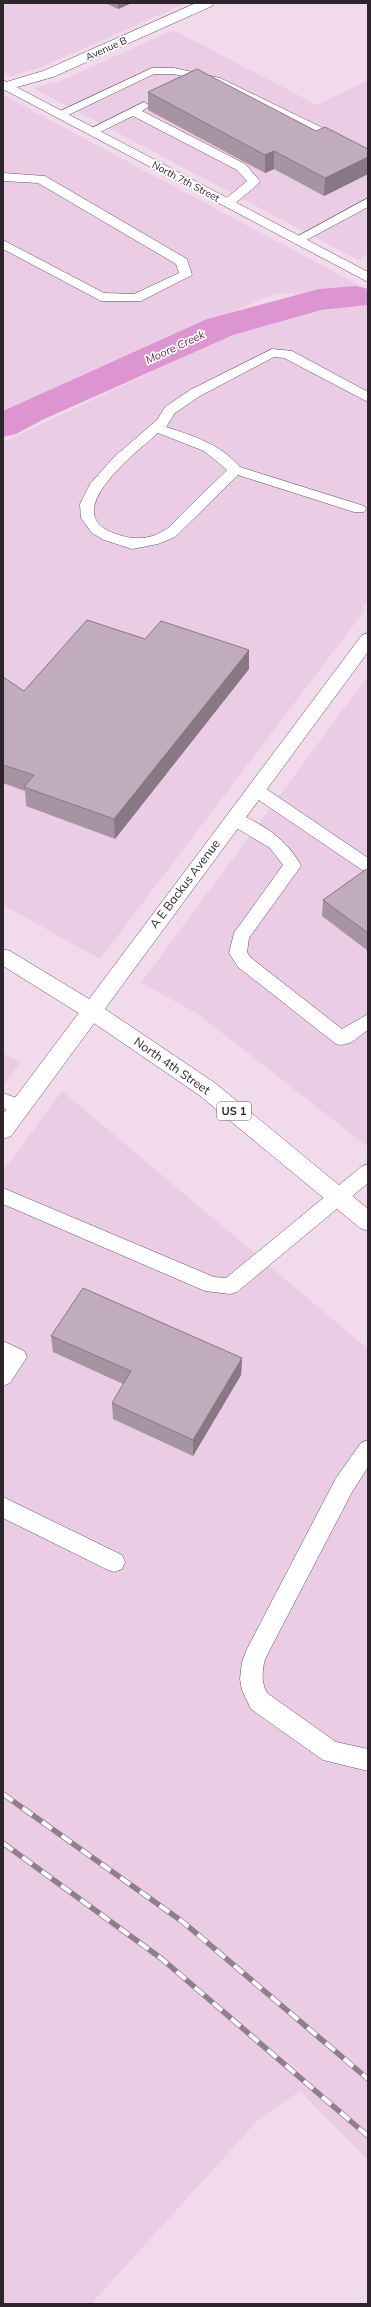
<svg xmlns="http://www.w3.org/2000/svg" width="371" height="2307" viewBox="0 0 371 2307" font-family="Mulish,sans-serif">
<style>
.built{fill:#eacde4}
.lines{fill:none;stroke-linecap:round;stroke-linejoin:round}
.canal{fill:#dd95d1;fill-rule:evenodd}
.lane-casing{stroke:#665362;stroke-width:1}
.street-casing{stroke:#665362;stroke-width:1}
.secondary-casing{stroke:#665362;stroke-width:1}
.primary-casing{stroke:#665362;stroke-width:1}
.lane{fill:#fff;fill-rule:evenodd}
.street{fill:#fff;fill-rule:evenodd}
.secondary{fill:#fff;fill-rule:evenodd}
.primary{fill:#fff;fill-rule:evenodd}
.rail-casing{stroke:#8e7f8b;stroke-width:5.5}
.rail{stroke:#fff;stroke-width:4;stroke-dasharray:12;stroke-linecap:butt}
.wall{fill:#a694a3}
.shaded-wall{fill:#877884}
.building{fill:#c1acbd;stroke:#877884}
.labels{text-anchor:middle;stroke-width:3.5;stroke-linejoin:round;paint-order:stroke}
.far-street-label{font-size:10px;fill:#2d252b;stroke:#fff}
.far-water-label{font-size:11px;font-style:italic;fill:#6e1964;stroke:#fff}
.shield{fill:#fff;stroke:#6c666b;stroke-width:1}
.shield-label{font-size:11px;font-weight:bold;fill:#2d252b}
.street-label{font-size:12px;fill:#2d252b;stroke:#fff}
</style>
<rect width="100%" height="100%" fill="#f0daec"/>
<path class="built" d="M3,3H186L39,68L10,76L3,72Z
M173,30L317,105L368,80V254L358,260L33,88L61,81Z
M3,95L368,290V296L277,293L92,370L3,412Z
M368,300V603L361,608L365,610L100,959L3,905V442L269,317Z
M368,676V1147L198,1014L141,983Z
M3,1053L20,1063L3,1086Z
M62,1091L368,1349V2160L300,2091L258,2120L91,2304H3V1171Z"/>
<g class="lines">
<path class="canal" d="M356,286L368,289V305L321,310L233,335L44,419L16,434L3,437V411L207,319L319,289Z"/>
<g class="lane-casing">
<path id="lane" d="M152,68H174L220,78L368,150V159L212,83L174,74H154L64,117L60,118L54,114Z
M144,102L150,106L142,111L245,164L260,181L258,184L232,206H224L222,203L224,200L247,181L237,170L133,116L96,134H88L86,131Z
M3,173L45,176L187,259L192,275L141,301H101L3,249V240L104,293L134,294L179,273L176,264L38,183L3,181Z
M368,198V207L301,243L297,244L291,240Z
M272,349L292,351L368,392V402L284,358L274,357L200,396L175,413L166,427C194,436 220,444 240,467L364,506L366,509L364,512H354L238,475L175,537L158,544L132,549L104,540L92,533L81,518L80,504L90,484L114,457L157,420L165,407L190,390ZM158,433L204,451L227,470C212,485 196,500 181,515C176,520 170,528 163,531C148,540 133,540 116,534C55,514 137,452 158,433Z
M256,784L262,786L368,858V872L362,870L250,794L248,790L250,786Z
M234,813C259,820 290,842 301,866L249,938L247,952L250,957L342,1029L368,1014V1030C358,1037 348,1048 336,1044L238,967L229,953L234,933L283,865L270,848L228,823L226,819L228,815Z
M3,1093L27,1102L29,1107L27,1112L20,1114L3,1108Z
M368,1164V1183L237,1292L230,1294L205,1291L3,1204V1188L214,1277L226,1278L361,1167Z
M3,1341L24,1351L27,1357L10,1383L3,1386Z
M368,1440V1467L352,1492L265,1659C262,1671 261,1682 267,1693L336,1742L368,1749V1771L323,1760L251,1709L242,1690L240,1679L242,1662L247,1649L336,1478L361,1443Z
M3,1497L122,1555L125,1562L122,1569L114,1572L106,1569L3,1518Z"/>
</g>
<g class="street-casing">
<path id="street" d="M196,3H213L212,6L53,77L3,91V83L43,71Z"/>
</g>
<g class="secondary-casing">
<path id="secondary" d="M3,80L368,272V282L3,89Z
M368,633V652L11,1136L3,1139V1114L362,635Z"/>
</g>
<g class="primary-casing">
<path id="primary" d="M3,949L10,951L99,1005L215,1083L368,1209V1231L360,1228L199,1095L85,1017L3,966Z"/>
</g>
<use href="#lane" class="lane"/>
<use href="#street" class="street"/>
<use href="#secondary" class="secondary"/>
<use href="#primary" class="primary"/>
<g class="rail-casing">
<path id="rail" d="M3,1794L183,1922L368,2079
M3,1843L162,1959L368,2136"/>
</g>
<use href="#rail" class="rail"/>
</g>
<path class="wall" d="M105,3H132L118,9Z
M148,92L316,131L368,149V174L324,196L274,169L265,173L148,110Z
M145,639L249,650V669L115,839L26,806L25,791L3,783V677L24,691Z
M368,868V951L322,916L323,900Z
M51,1336L242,1358L241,1375L193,1456L113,1419L112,1403L123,1384L53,1352Z
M368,1620V1631L367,1630Z"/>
<path class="shaded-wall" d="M118,3H132L118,9Z
M274,151V169L265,173V155Z
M368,157V174L324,196L325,178Z
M249,650V669L115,839L114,819Z
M242,1358L241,1375L193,1456V1440Z"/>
<path class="building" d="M197,69L316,131L325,127L368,149V157L325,178L274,151L265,155L148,92Z
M87,620L145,639L161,621L249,650L114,819L24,787L34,775L3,765V677L24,691Z
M368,868V933L323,900Z
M83,1288L242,1358L193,1440L112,1403L131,1371L51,1336Z"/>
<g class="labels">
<g class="far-street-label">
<text transform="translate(106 48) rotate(-24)" y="4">Avenue B</text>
<text transform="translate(186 181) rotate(28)" y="4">North 7th Street</text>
</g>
<g class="far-water-label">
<text transform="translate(175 347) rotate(-25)" y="4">Moore Creek</text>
</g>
<rect class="shield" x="217" y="1102" width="34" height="18" rx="3"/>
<g class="shield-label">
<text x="234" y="1115">US 1</text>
</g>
<g class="street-label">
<text transform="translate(185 884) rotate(-53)" y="4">A E Backus Avenue</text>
<text transform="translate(172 1066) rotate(35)" y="4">North 4th Street</text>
</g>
</g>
<rect width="371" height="2307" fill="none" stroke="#2d252b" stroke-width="8"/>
</svg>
